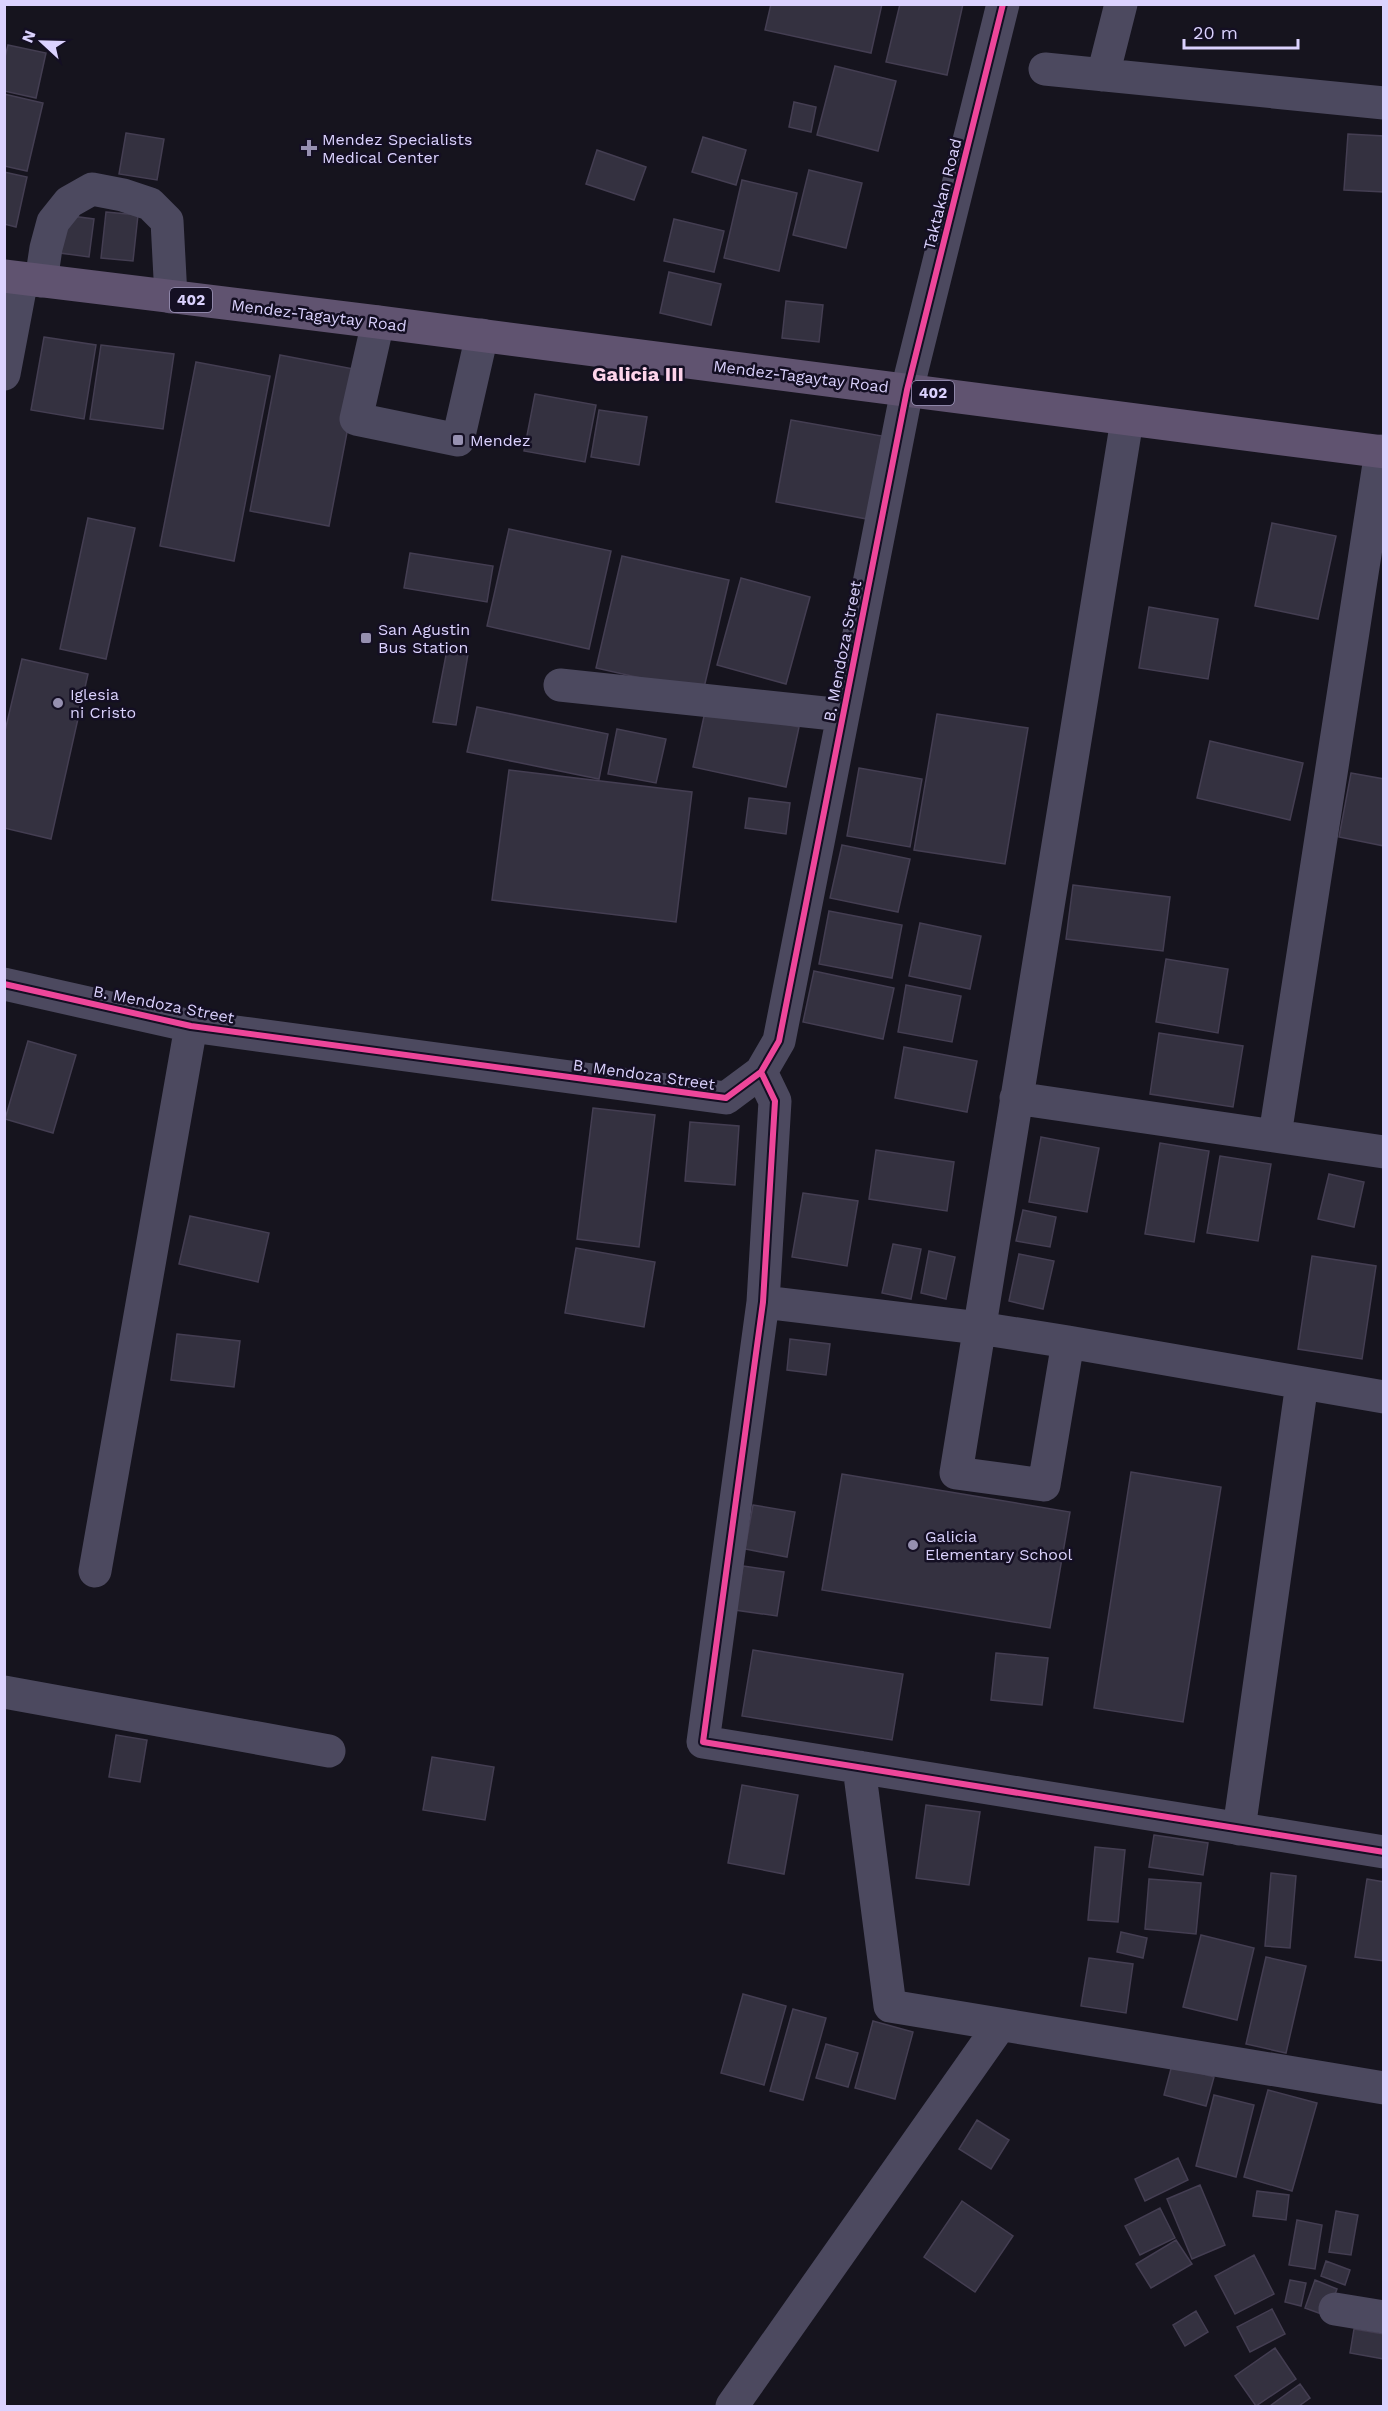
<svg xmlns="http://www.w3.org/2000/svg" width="1388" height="2411" viewBox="0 0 1388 2411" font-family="'Work Sans',sans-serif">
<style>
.building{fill:#343140;stroke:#443e52;stroke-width:1.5}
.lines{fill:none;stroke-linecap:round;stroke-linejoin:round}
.minor{stroke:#4c495f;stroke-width:33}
.major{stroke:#605370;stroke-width:33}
.cycleway-casing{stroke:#140f23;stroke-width:10}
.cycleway{stroke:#ed469a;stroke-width:6}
.poi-dot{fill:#9690b0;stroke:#140f23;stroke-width:2}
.labels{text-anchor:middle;stroke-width:5;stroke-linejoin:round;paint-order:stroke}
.shield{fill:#140f23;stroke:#9f98bc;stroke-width:1.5}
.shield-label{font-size:15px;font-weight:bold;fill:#dbd2fe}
.poi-label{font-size:16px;fill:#dbd2fe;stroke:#140f23;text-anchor:start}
.street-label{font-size:16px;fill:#dbd2fe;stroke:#140f23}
.quarter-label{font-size:20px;font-weight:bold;fill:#fed4eb;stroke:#140f23}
</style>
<rect width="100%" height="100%" fill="#16141e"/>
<path class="building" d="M771,4H882L871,53L765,30Z
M900,4H963L947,75L886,62Z
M8,45L46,53L36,98L4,91V61Z
M835,66L896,81L878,151L817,135Z
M4,94L43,103L27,171L4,166Z
M794,102L816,107L811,132L789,127Z
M126,133L164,139L157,180L119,174Z
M1348,134L1384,136V192L1344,190Z
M703,137L746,150L736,185L692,172Z
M597,150L646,167L634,200L586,184Z
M809,170L862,183L846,248L793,235Z
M4,172L27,177L16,227L4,224Z
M742,180L797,193L779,271L724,258Z
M106,212L138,215L133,261L101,258Z
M64,215L94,219L89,257L60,253Z
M674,219L724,231L714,272L664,261Z
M669,272L721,284L711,325L660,313Z
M786,301L823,305L819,342L782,338Z
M44,337L96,345L84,419L31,410Z
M101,345L174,354L163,429L90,419Z
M280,355L359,370L329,526L250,511Z
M196,362L270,376L234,561L160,546Z
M535,394L596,405L585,462L524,451Z
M599,410L647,417L639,465L591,457Z
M791,420L882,436L867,519L776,502Z
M88,518L135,528L106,659L60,649Z
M1272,523L1336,536L1318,619L1255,606Z
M509,529L611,551L589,649L487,626Z
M410,553L493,566L487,602L404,588Z
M622,556L729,580L703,692L596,668Z
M741,578L810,597L786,684L717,665Z
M1149,607L1218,619L1208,679L1139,668Z
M447,650L468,654L456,725L433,722Z
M22,659L88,674L51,839L4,828V735Z
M477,707L608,734L599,779L467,752Z
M706,707L799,727L786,787L693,767Z
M937,714L1028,728L1005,864L914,850Z
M617,729L666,739L656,783L608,774Z
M1210,741L1303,763L1290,820L1197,798Z
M859,768L922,779L910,847L847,836Z
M509,770L692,792L676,922L492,900Z
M1351,773L1384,779V846L1339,837Z
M749,798L790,803L786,834L745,828Z
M842,845L910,859L898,912L830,898Z
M1073,885L1170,897L1163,951L1066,939Z
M829,911L902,925L892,978L819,964Z
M920,923L981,936L970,989L909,976Z
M1166,959L1228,969L1218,1033L1156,1022Z
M814,971L894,988L883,1039L803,1022Z
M906,985L961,996L952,1042L898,1032Z
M1159,1033L1243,1046L1233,1107L1150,1094Z
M28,1041L76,1055L53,1133L5,1119Z
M904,1047L977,1061L967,1112L895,1098Z
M593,1108L655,1115L639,1247L577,1239Z
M690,1122L739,1126L735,1185L685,1181Z
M1041,1137L1099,1148L1087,1212L1029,1202Z
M1160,1143L1209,1151L1194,1242L1145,1234Z
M876,1150L954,1162L947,1211L869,1199Z
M1220,1156L1271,1164L1258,1241L1207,1233Z
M1329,1174L1364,1182L1354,1227L1318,1219Z
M803,1193L858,1201L847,1266L792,1257Z
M1023,1210L1056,1217L1050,1247L1016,1241Z
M190,1216L269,1233L258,1282L179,1264Z
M893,1244L921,1249L911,1299L882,1293Z
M576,1248L655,1262L644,1327L565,1313Z
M929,1251L955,1257L946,1299L921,1293Z
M1019,1254L1054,1261L1043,1309L1009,1301Z
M1312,1256L1376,1266L1362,1359L1298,1349Z
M177,1334L240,1341L234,1387L171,1380Z
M790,1339L830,1344L826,1375L787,1370Z
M1131,1472L1221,1487L1183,1722L1094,1708Z
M842,1474L1070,1512L1050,1628L822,1590Z
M753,1505L795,1512L787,1557L745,1549Z
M743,1566L784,1572L777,1616L735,1610Z
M753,1650L903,1674L892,1740L742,1716Z
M996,1653L1048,1658L1042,1705L991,1700Z
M116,1735L147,1740L140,1782L109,1777Z
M432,1757L494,1767L485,1820L423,1810Z
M742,1785L798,1795L784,1874L728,1863Z
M926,1805L980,1812L969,1885L916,1878Z
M1154,1835L1208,1843L1203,1875L1149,1867Z
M1095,1847L1125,1850L1118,1922L1088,1920Z
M1271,1873L1296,1876L1290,1948L1265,1946Z
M1149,1879L1201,1883L1196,1934L1145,1929Z
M1367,1879L1384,1882V1961L1355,1957Z
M1121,1932L1147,1938L1143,1958L1117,1952Z
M1201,1935L1254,1948L1237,2020L1183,2007Z
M1266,1957L1306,1966L1286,2053L1246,2044Z
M1089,1958L1133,1964L1126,2013L1081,2006Z
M743,1994L786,2006L764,2085L721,2073Z
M793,2009L826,2018L803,2100L770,2091Z
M873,2021L913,2032L895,2099L855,2088Z
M826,2044L858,2053L848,2087L816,2078Z
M1172,2065L1214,2077L1206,2106L1164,2095Z
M1268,2090L1317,2103L1292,2191L1244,2177Z
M1214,2095L1254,2105L1236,2177L1196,2166Z
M977,2120L1009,2140L991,2169L959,2149Z
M1178,2158L1188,2180L1145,2201L1135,2179Z
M1200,2185L1225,2245L1192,2259L1167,2199Z
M1257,2191L1289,2195L1286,2220L1253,2216Z
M962,2201L1013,2236L975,2292L924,2257Z
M1160,2208L1175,2238L1140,2255L1125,2226Z
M1336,2211L1358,2215L1351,2255L1329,2252Z
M1297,2220L1322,2225L1315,2269L1289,2265Z
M1176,2240L1192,2264L1151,2288L1136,2264Z
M1254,2255L1274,2294L1235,2314L1215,2276Z
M1326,2261L1350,2270L1345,2285L1321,2276Z
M1290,2280L1306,2283L1301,2306L1285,2302Z
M1315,2280L1337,2289L1327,2316L1305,2308Z
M1272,2309L1285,2334L1250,2352L1237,2327Z
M1196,2311L1208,2332L1185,2346L1173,2325Z
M1354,2329L1384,2334V2359L1350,2353Z
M1275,2348L1296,2379L1256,2406L1235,2376Z
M1300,2384L1310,2398L1299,2406H1270Z"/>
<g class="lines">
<path class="minor" d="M1045,69L1384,103
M1103,75L1121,4
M41,281L46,248L53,222L69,202L92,189L123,195L150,204L167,221L171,297
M378,322L356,419L458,440L482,335
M4,374L22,279
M560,685L843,715
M4,984L191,1026L726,1098L761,1072L779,1041L907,390L1003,4
M761,1072L775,1101L763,1302L703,1742L1384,1852
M1016,1098L1384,1152
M1275,1135L1381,451
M763,1302L979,1328L1068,1342L1384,1397
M1068,1342L1044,1485L956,1473L1127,420
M95,1571L191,1026
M4,1692L329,1751
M859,1767L890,2006L1384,2088
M1239,1829L1302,1383
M1335,2309L1384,2317
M732,2406L1000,2025"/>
<path class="major" d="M4,276L378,322L1384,452"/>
<g class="cycleway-casing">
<path id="cycleway" d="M4,984L191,1026L726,1098L761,1072L779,1041L907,390L1003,4
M761,1072L775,1101L763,1302L703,1742L1384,1852"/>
</g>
<use href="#cycleway" class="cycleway"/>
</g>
<g class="poi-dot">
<path d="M306 139h6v6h6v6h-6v6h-6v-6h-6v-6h6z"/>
<rect x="452" y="434" width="12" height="12" rx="3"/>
<rect x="360" y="632" width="12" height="12" rx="3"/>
<circle cx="58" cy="703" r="6"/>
<circle cx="913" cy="1545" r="6"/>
</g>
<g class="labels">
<g class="shield">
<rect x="170" y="288" width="42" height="24" rx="4.5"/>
<rect x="912" y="381" width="42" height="24" rx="4.5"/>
</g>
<g class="shield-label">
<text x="191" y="305">402</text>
<text x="933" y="398">402</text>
</g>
<g class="poi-label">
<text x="322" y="145">Mendez Specialists<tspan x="322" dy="18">Medical Center</tspan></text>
<text x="470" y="446">Mendez</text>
<text x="378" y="635">San Agustin<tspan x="378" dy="18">Bus Station</tspan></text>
<text x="70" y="700">Iglesia<tspan x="70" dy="18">ni Cristo</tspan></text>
<text x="925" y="1542">Galicia<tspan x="925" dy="18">Elementary School</tspan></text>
</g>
<g class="street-label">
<text transform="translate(942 194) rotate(-76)" y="6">Taktakan Road</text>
<text transform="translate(319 315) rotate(7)" y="6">Mendez-Tagaytay Road</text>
<text transform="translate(801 376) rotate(7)" y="6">Mendez-Tagaytay Road</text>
<text transform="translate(842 651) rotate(-79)" y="6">B. Mendoza Street</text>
<text transform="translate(164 1004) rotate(11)" y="6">B. Mendoza Street</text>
<text transform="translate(644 1074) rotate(8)" y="6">B. Mendoza Street</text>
</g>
<g class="quarter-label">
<text x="638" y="381">Galicia III</text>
</g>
</g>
<rect width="1388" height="2411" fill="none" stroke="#dbd2fe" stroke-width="12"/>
<g transform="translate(42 42) rotate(292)" stroke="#140f23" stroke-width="4.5" paint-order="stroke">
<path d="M0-4.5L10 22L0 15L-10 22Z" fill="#dbd2fe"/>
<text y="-9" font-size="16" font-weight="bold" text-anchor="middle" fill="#dbd2fe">N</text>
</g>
<path d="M1184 39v9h114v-9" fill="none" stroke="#dbd2fe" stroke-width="3"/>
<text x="1193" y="39" font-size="18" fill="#dbd2fe" stroke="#140f23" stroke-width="4.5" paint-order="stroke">20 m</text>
</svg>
